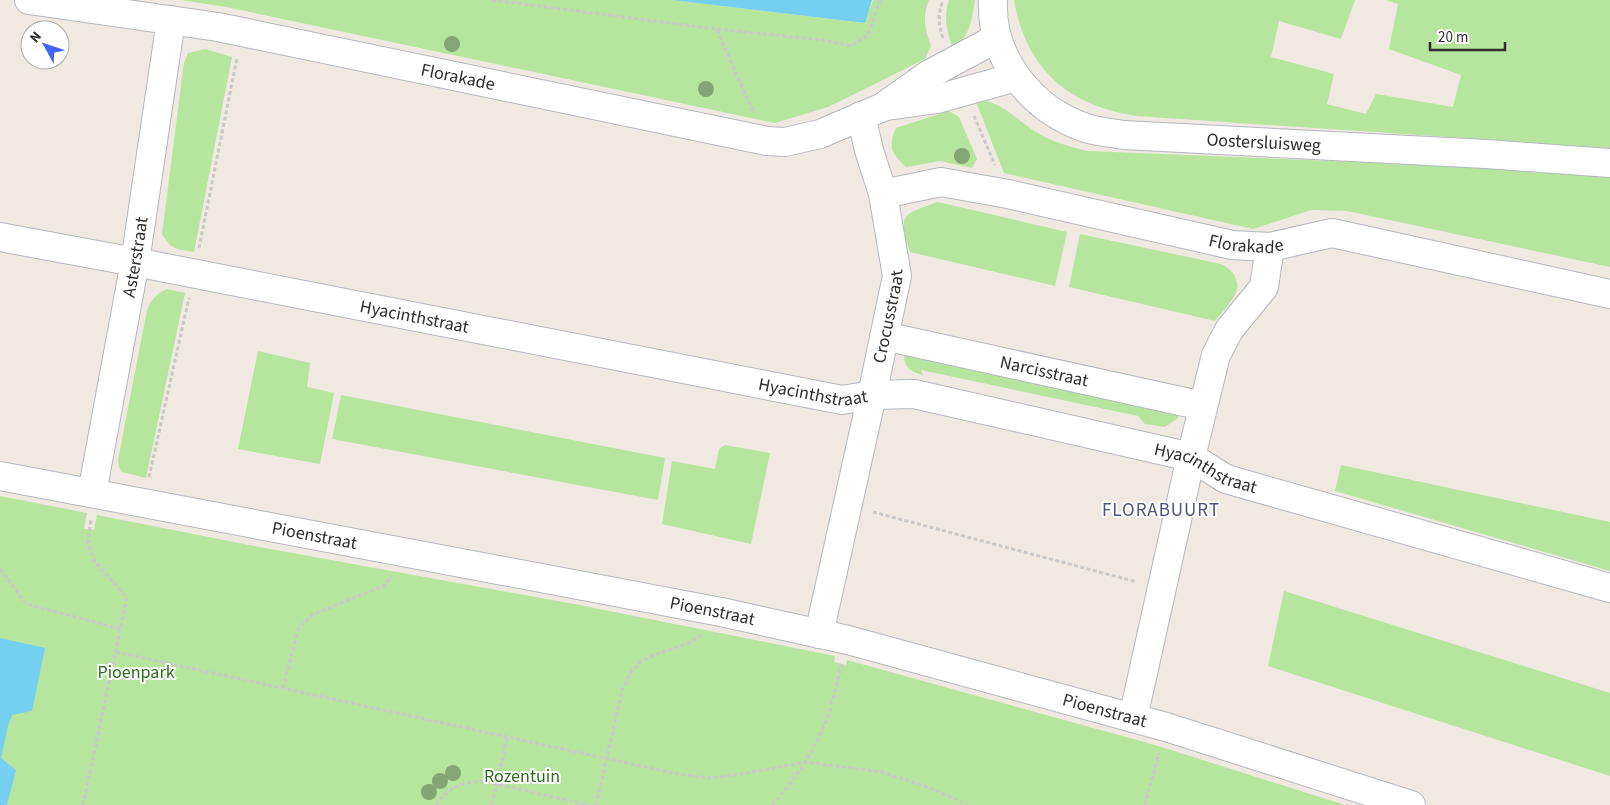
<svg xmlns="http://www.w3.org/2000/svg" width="1610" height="805" viewBox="0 0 1610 805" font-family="'Source Sans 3',sans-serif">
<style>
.green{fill:#b6e59e}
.water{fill:#75cff0}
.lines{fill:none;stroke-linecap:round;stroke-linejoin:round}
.minor-casing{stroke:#b4b7c1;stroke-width:30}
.path{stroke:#c9c9c9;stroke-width:3;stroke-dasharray:4 2.5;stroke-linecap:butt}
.minor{stroke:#fff;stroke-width:28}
.tree{fill:#84a574}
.labels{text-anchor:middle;stroke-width:4;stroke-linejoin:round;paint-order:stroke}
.street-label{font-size:18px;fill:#2e2e2e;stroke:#fff}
.park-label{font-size:18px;fill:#2c6e1b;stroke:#fff}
.neighbourhood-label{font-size:19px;letter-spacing:1px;fill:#4d5680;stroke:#fff}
</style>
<rect width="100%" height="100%" fill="#efe9e1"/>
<path class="green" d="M181,0H672L864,23L873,0H929C922,17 925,29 931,46L925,59L828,107L775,123L226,7Z
M949,0H975C972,19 970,37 953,49C947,31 943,18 949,0Z
M1014,0H1355L1341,39L1279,21L1271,57L1334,74L1327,104L1366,114L1376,94L1453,107L1461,75L1389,49L1398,4L1386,0H1610V148L1137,116C1068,106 1026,69 1014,0Z
M205,49L232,57L194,252C177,249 171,250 162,234L184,63L188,53Z
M975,99C1001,101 1016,119 1036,132C1052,142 1070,147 1088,151L1477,167L1610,175V267L1347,211L1311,210L1253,229L1004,173Z
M949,111L959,117L977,159L972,168L940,161L906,167C891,153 888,147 896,128Z
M938,202L1067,232L1055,286L910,252C898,214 901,215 938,202Z
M1080,234L1221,264C1231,268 1241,280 1236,292C1233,301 1221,313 1215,321L1069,287Z
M167,289L185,293L146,478L122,472L119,467L118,460L147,310C151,300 157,293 167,289Z
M905,348L1180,408L1178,418L1165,427L1145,424L1138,416L921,370L923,375C907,371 902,365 905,348Z
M258,351L310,363L307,387L334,393L320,464L238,449Z
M341,395L665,458L658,500L332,439Z
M725,445L770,453L751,544L662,524L672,461L715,469L719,449Z
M1341,465L1610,522V571L1335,491Z
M0,496L87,513L84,529L94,530L97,515L249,545L574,604L835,656L834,662L846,665L847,660L1155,745L1345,805H0Z
M1284,591L1610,693V776L1268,666Z"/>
<path class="water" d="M672,0H872L865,23Z
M0,638L45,648L32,711L12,715L8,726L1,758L16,770L7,805H0Z"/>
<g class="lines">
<g class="minor-casing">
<g id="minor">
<path id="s1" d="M29,0L218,27L767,141L785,142L820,134L883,107L928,75L997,38"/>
<path id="s2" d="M993,0C990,58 1032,110 1086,128C1098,132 1111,133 1124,135L1486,154L1610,163"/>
<path d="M887,106L937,99L1016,77"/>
<path id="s3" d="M883,194L941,182L1008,194L1232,245L1270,247L1332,233L1610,294"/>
<path id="s4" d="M0,237L135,262L842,400L872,395L914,394L1191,457L1226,479L1610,588"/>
<path id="s5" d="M884,336L1203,406"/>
<path id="s6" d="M0,476L721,612L848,640L1166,727L1411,805"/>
<path id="s7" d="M92,493L135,262L171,20"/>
<path id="s8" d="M819,634L872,395L897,276L883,194L869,150L861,116"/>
<path d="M1133,718L1191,457L1216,355L1229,330L1264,287L1270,247"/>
</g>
</g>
<path class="path" d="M492,0L716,29L823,40L851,46L868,35L880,0
M717,30L753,111
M943,38C938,24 938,14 943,0
M974,116L995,165
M199,248L237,58
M149,477L189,298
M873,512L1137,582
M0,569L23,600L30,605L121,629
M116,652L678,774L708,778L736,775L806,762L882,772L928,787L968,805
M283,688L298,630L312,615L383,586L392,577
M83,805L127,597L95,562L88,543L91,519
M436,805C447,788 463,782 483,781L589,805
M492,805L507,738
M596,805L622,691L631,672L642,661L654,655L687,644L702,635
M772,805C794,781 812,754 825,724C833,705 836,684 842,664
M1145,805L1159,753"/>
<use href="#minor" class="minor"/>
</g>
<g class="tree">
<circle cx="452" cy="44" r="8"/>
<circle cx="706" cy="89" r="8"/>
<circle cx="962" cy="156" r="8"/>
<circle cx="453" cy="773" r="8"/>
<circle cx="440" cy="781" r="8"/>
<circle cx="429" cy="792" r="8"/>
</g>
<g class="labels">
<g class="street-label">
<text dy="6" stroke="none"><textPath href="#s1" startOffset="436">Florakade</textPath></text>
<text dy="6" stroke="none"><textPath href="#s2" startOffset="348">Oostersluisweg</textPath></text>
<text dy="6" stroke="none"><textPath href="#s3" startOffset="371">Florakade</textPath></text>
<text dy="6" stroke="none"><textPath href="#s7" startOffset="240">Asterstraat</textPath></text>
<text dy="6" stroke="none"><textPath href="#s8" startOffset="325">Crocusstraat</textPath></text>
<text dy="6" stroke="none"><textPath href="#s4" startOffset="422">Hyacinthstraat</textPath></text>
<text dy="6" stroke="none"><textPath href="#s5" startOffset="164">Narcisstraat</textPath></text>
<text dy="6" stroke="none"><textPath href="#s4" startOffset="828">Hyacinthstraat</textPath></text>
<text dy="6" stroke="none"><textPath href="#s4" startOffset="1232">Hyacinthstraat</textPath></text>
<text dy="6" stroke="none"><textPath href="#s6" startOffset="320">Pioenstraat</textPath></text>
<text dy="6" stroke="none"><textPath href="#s6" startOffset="725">Pioenstraat</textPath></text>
<text dy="6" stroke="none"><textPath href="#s6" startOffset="1130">Pioenstraat</textPath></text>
</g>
<g class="park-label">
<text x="136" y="678">Pioenpark</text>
<text x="522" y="782">Rozentuin</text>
</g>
<g class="neighbourhood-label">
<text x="1161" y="516">FLORABUURT</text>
</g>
</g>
<g transform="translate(45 45) rotate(310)"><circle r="24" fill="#ffffff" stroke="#ababab"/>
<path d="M0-4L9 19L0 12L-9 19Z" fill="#4264fb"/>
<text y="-8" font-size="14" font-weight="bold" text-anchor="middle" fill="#2e2e2e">N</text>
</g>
<path d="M1430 42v8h75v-8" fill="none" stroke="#2e2e2e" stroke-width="2.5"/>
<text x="1438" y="42" font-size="15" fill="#2e2e2e" stroke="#ffffff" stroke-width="4" paint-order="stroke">20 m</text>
</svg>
